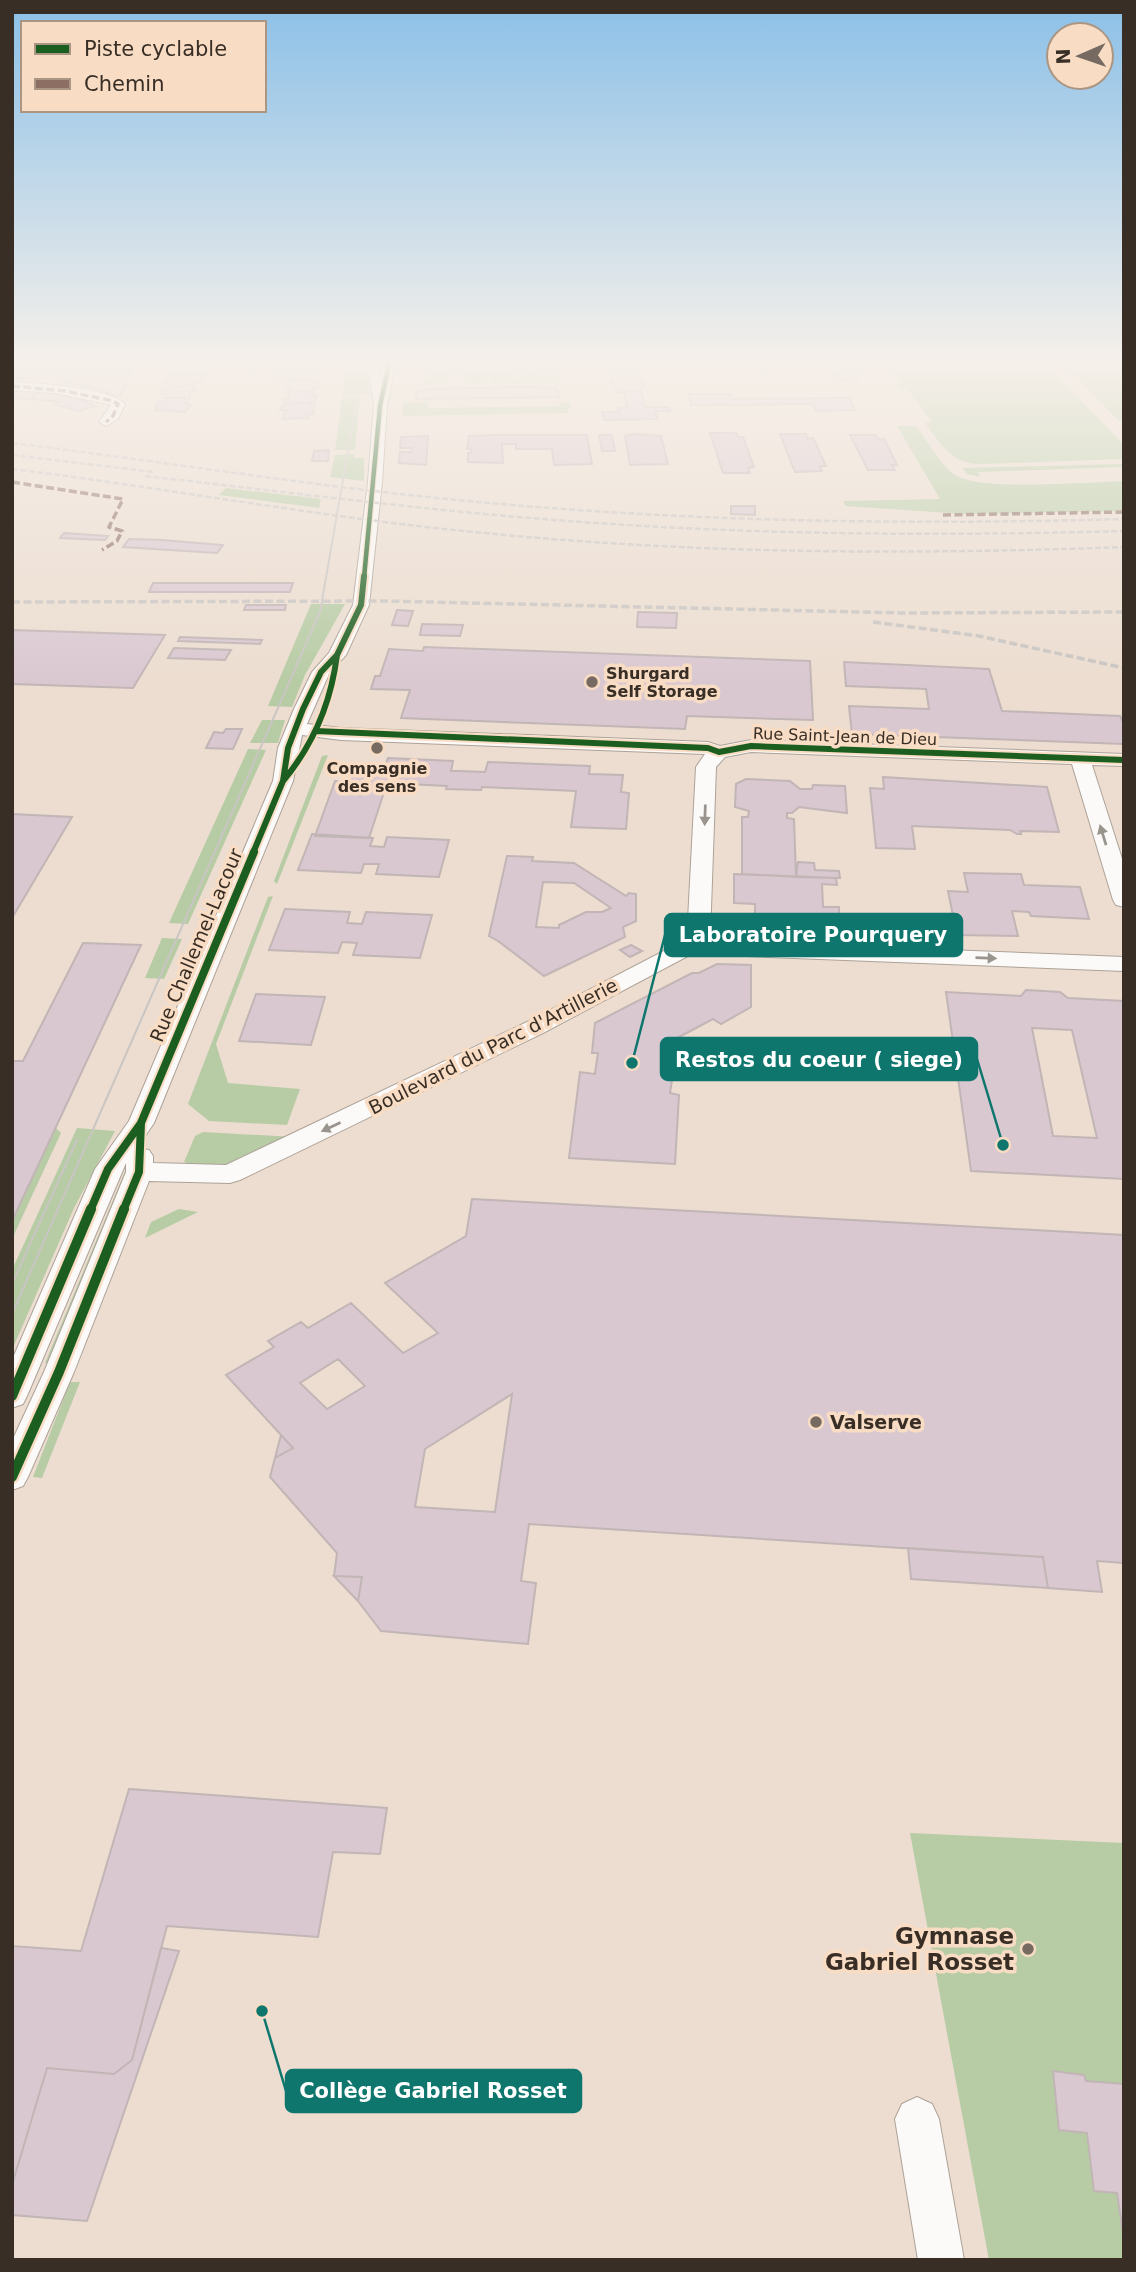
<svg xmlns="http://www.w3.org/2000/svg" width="1136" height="2272" viewBox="0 0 1136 2272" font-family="'DejaVu Sans',sans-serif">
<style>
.green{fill:#b7cca5}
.building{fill:#dac8d1;stroke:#c1b5b5;stroke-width:2;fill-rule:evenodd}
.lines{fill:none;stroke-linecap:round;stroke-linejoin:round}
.minor-casing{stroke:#ada298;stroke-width:2}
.minor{fill:#fcfaf8;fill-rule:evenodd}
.tram{stroke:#c9c5c2;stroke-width:2}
.rail-far1{stroke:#c9c5c2;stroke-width:2.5;stroke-dasharray:6 2.5;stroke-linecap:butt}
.rail{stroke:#c9c5c2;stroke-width:3.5;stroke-dasharray:8 3.5;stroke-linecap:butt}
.quiet{stroke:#8d6e63;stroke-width:3.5;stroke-dasharray:8 3.5;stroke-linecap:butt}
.cycleway-far3-casing{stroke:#f8dcc4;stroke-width:7}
.cycleway-far2-casing{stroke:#f8dcc4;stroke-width:10}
.cycleway-far1-casing{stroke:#f8dcc4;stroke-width:12}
.cycleway-casing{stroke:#f8dcc4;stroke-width:15}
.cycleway-far3{stroke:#1b5e20;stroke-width:4.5}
.cycleway-far2{stroke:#1b5e20;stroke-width:6}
.cycleway-far1{stroke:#1b5e20;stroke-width:8}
.cycleway{stroke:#1b5e20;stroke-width:10}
.oneway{fill:#9a948e}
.poi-dot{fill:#776b61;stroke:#f8dcc4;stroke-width:2.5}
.labels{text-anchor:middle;stroke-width:7;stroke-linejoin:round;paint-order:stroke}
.far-poi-label{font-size:16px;font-weight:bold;fill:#382e25;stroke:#f8dcc4;text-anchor:start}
.far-street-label{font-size:16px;fill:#382e25;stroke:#f8dcc4}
.street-label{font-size:19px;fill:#382e25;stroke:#f8dcc4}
.poi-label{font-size:19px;font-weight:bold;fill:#382e25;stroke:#f8dcc4;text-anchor:start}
.near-poi-label{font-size:23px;font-weight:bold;fill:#382e25;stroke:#f8dcc4;text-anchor:end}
.leader{fill:none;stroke:#0f766e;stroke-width:2.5}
.callout-dot{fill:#0f766e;stroke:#f8dcc4;stroke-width:2.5}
.callout{fill:#0f766e;stroke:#0f766e;stroke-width:2.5}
.callout-label{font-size:21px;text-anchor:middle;font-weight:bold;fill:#fff}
</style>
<rect width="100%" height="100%" fill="#ecddd0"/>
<path class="green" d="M424,364H525C521,379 508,384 493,384V380L481,381V384H477L463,380L460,374H456L444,381L417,386L430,377L429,372L424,367L429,366Z
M528,364L546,366L557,364L560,381L534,372L550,378L555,383L507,384L527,372Z
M1027,367L1050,368L1124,445V459L978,464C951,463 940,443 925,423L932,422L907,389H899L895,385L901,384L893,373L903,370Z
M1124,368V421H1119L1068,370Z
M366,372L370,383V394L343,395L345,373Z
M360,397L355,450H335L342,398Z
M422,402L428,404V408L559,406L561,402H570L571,409H568V413L402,416L403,403Z
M897,426H916C928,441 941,467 957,476C983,491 1089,482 1124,481V511L965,514L845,506L844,501L940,499Z
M354,454V458H364V481L330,477L335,455Z
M1124,464V467L978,472L980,477L967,474L962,468Z
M226,488L321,499L319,508L219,495Z
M311,604H345L305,675L292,707L268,706Z
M262,720H285L278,743H250Z
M248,749L266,750L188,924L169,923Z
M328,755L277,884L274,881L322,756Z
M273,896L216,1044L228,1083L300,1089L287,1125L209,1121L188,1104L268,897Z
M162,938L182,939L164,979L145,978Z
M56,1128L61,1133L12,1239V1221Z
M77,1128L115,1131L74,1208L12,1350V1270Z
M203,1132L295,1137C260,1152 222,1176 184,1162L195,1136Z
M131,1157L130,1167L53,1363H45Z
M179,1209L198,1212L145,1238L151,1222Z
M70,1382H80L42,1478L33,1477Z
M910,1833L1124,1843V2260H989Z"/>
<path class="building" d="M12,364H53L50,368L134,365L121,395L116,396L94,388L57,381L61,374H47L45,378L12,379Z
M609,364H634L635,367H640L641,371L636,372L638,380H643L645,386H640L641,391L615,392L614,384H609L613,382L610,369L605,370L610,368Z
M308,368L313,369L310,380L274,379L275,371L282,369Z
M854,372L858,379L838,380L834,373Z
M171,373L179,374H204L202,380L193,382L195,385L172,386V384H165Z
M290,380H316L319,382L318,388H313V391L288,392L292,386L286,385Z
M195,385L193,389L196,390L190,392V398H165L167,394H161L163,388Z
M523,387L556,388L560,397L416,399L417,391L430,389Z
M12,391H33L38,392L31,399L12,398Z
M313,391L312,396L316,395L315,402L311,403L284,404L285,400H283L289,398L288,392Z
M641,391L645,407H669L670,411H655L657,419L604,420L602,412H619L618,408L627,407L624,392Z
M38,392L78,398L95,406L79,411L56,405L61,402L31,399Z
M689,394H730L731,399L850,398L855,410L816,411L813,404L691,405Z
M165,398H190L186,404L191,405L185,412L155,410L157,402H164Z
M311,403V406H315L313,414H309L308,418L282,419L286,410H280L284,404Z
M710,433H736L738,437H743L754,467L748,468L750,473H723Z
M634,434L661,436L668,464L630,465L625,436Z
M780,434H806L808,439L813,438L826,466H820L822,471L795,472Z
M494,435H587L592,464L554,465L552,449H516V444H502L503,463L468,462V453H471V449H467L469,436Z
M599,435H612L615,451H602Z
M850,435H876L879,440L884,439L897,465H892L895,470H868Z
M428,436L426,465L399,463L400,452H411L412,448H400L401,437Z
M329,450L328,461H312L314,451Z
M731,506H755V515L731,514Z
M64,533L108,536L105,540L60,538Z
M129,539L162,540L223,545L217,553L123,547Z
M153,583H293L290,592H149Z
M246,605H286L285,610H244Z
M397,610L413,611L408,626L392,625Z
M638,612L677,613L676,628L637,627Z
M422,624L463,625L460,636L420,635Z
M12,630L165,635L133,688L12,684Z
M180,637L262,640L260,644L178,641Z
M424,647L810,661L813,720L687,716L685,729L401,718L410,690L371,689L375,676H380L389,649L423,651Z
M174,648L231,650L225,660L168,658Z
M844,662L989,669L1002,711L1120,716L1124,724V744L852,734L849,706L929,709L926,689L846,686Z
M226,729H242L233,749L206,748L214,732L223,733Z
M388,758L453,761L451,771H459L485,772L488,762L590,766L589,774L623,775L621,792L629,793L626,829L571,827L576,791L482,787L481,790L446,789L447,786L387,783L369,838L315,836L335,781L346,782L352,764L385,766Z
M883,777L1047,787L1059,832L1020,831L1021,834H1017L1010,830L912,826L915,849L876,848L870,788L884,789Z
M746,779L790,781L800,789H812L813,785L845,786L847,813L799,807L792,813H787V818L794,819L796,877L742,874V817H748L749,811L735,807L736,784Z
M12,814L72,817L12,918Z
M312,834L373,838L370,846L384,847L387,837L449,840L439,877L376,874L379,864H364L361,873L298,870Z
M507,856L533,857L532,861L574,863L626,896L629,893L636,894V921L623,927L625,937L544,976L498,941L489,936ZM543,882L574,883L611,908L602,912H586L559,925V928L536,927Z
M798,862L814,863L815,870L839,871L840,878L796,877Z
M964,873L1021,874L1024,885L1080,887L1089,919L1031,916L1029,912L1012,911L1018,936L957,935L948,891L968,892Z
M734,874L836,878L837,885L822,884L823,907H839V924L755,919V904L734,903Z
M285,909L350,912L347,923L362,924L366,912L432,915L420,958L353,955L357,943L342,942L338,953L269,950Z
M83,943L141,945L12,1221V1061H23Z
M631,945L642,951L630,957L620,950Z
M717,964L751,965V1007L721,1024L713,1019L662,1046L668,1049L666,1077L672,1080L670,1093L679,1095L675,1164L569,1158L580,1072L595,1074L598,1053H592L595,1023L692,973H699Z
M1026,990L1060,992L1068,998L1124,1001V1179L971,1171L946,992L1021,996ZM1032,1028L1072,1030L1097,1138L1053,1136Z
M256,994L325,997L311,1045L239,1041Z
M472,1199L1124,1235V1563L1097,1561L1102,1592L1048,1588L1043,1557L529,1524L521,1581L536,1583L528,1644L381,1631L358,1601L362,1577L334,1576L337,1553L270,1477L275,1458L293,1448L226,1375L274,1347L268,1341L301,1322L308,1328L351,1303L403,1353L438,1333L385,1283L466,1236ZM338,1359L365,1386L327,1409L300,1383ZM512,1394L495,1512L415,1507L425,1449Z
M281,1435L293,1448L275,1458Z
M908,1548L1043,1557L1048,1588L911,1579Z
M334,1576L362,1577L358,1601Z
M129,1789L387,1808L380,1854L333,1852L318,1937L167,1926L132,2060L114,2074L47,2068L12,2185V1946L81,1951Z
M161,1948L179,1951L87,2221L12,2215V2185L47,2068L114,2074L132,2060Z
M1053,2071L1084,2075L1086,2081L1124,2084V2240L1117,2193L1094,2191L1087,2133L1059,2130Z"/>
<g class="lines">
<g class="minor-casing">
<path id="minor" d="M360,364H372L380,375L383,364H395L387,406L382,482L369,605L346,655L329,674L307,724L341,728L708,742L720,746L751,740L1124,754V766L1092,765L1124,865V907L1116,905L1113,900L1072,764L751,752L725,757L716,767L710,937L746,942L1124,957V971L746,956L701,949L545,1032L240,1180L230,1183L149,1181L74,1372L28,1477L23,1486L12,1490V1441L44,1372L126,1172V1163L27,1396L23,1404L12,1408V1360L95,1169L129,1121L273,781L278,748L294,709L312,672L329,653L353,605L368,482L374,404L370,378ZM302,735L341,740L705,754L696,767L687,939L527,1022L226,1165L153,1163V1156L149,1150L137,1148L154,1123L293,781Z
M12,382C35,383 111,388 125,404L118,419L106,426L99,422L111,405L108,404L55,393L12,390Z
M917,2097L932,2104L939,2119L964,2260H918L895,2119L902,2104Z"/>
</g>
<use href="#minor" class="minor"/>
<path class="tram" d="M12,1284L77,1140
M12,1314L320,612L359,388L373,364"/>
<path class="rail-far1" d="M12,443C168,462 323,488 479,502C694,522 909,525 1124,519
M12,455L154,472
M12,469C166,488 319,517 474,532C690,554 907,555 1124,547
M145,476C295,493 445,513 596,523C772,535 948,536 1124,531"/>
<path class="rail" d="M12,602L386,601L903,613L1124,612
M873,622L979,636L1124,668"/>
<path class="quiet" d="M12,386L65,391L113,401L118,404L113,416L106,422
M12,482L123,499L109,527L122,531L117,541L102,550
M943,515L1124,512"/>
<g class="cycleway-far3-casing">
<path id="cycleway-far3" d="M364,578L380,406L389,364"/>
</g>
<g class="cycleway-far2-casing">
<path id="cycleway-far2" d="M316,731L708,748L719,752L751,746L1124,760
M283,781C314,744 331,703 337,655
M253,853L283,781L288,748L303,709L321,672L337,655L361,605L364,576"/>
</g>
<g class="cycleway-far1-casing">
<path id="cycleway-far1" d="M90,1211L108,1169L141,1123L254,852
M123,1211L139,1172L141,1123"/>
</g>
<g class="cycleway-casing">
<path id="cycleway" d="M12,1396L91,1209
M12,1477L59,1372L124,1209"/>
</g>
<use href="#cycleway-far3" class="cycleway-far3"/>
<use href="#cycleway-far2" class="cycleway-far2"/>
<use href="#cycleway-far1" class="cycleway-far1"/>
<use href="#cycleway" class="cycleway"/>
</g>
<defs><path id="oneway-solid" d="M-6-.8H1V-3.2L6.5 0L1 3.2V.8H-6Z" transform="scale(1.75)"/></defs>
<g class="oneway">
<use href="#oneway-solid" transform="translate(705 815) rotate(92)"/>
<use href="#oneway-solid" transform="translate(1103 835) rotate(-107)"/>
<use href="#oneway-solid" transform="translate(986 958) rotate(2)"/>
<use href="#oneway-solid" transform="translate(331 1127) rotate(155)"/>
</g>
<linearGradient id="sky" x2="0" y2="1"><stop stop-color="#8bc0e8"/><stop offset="0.53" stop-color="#f6f0ea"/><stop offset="1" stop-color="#f6f0ea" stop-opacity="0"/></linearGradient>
<rect width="1136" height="682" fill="url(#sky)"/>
<g class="poi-dot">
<circle cx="592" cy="682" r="7"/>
<circle cx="377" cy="748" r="7"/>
<circle cx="816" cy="1422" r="7"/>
<circle cx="1028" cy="1949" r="7"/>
</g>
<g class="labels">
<g class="far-poi-label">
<text x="606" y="679">Shurgard<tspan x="606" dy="18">Self Storage</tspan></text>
<text x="377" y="774" text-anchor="middle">Compagnie<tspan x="377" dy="18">des sens</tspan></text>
</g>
<g class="far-street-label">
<text transform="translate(845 736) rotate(2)" y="6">Rue Saint-Jean de Dieu</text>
</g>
<g class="street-label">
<text transform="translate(196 945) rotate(-67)" y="7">Rue Challemel-Lacour</text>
<text transform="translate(493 1046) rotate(-27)" y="7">Boulevard du Parc d'Artillerie</text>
</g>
<g class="poi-label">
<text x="830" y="1429">Valserve</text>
</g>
<g class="near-poi-label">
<text x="1014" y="1944">Gymnase<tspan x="1014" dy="26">Gabriel Rosset</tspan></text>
</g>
</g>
<path class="leader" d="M632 1063L665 935M1003 1145L977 1059M262 2011L286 2091"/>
<g class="callout-dot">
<circle cx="632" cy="1063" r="7"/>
<circle cx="1003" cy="1145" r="7"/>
<circle cx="262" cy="2011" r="7"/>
</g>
<g class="callout">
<rect x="665" y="914" width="297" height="42" rx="7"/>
<rect x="661" y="1038" width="316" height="42" rx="7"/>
<rect x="286" y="2070" width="295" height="42" rx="7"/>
</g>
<g class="callout-label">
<text x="813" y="942">Laboratoire Pourquery</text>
<text x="819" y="1067">Restos du coeur ( siege)</text>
<text x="433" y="2098">Collège Gabriel Rosset</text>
</g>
<rect width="1136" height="2272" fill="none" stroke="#382e25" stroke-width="28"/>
<rect x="21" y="21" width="245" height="91" fill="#f8dcc4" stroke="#ab9684" stroke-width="2"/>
<rect x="35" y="44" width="35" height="10" fill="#1b5e20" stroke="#ab9684" stroke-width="2"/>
<text x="84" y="56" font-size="21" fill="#382e25">Piste cyclable</text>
<rect x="35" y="79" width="35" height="10" fill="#8d6e63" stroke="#ab9684" stroke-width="2"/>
<text x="84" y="91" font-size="21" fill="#382e25">Chemin</text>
<g transform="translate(1080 56) rotate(268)"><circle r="33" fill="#f8dcc4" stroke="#ab9684" stroke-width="2"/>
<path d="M0-5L12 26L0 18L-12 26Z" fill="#776b61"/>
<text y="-10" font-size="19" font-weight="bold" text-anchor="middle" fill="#382e25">N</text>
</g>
</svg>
